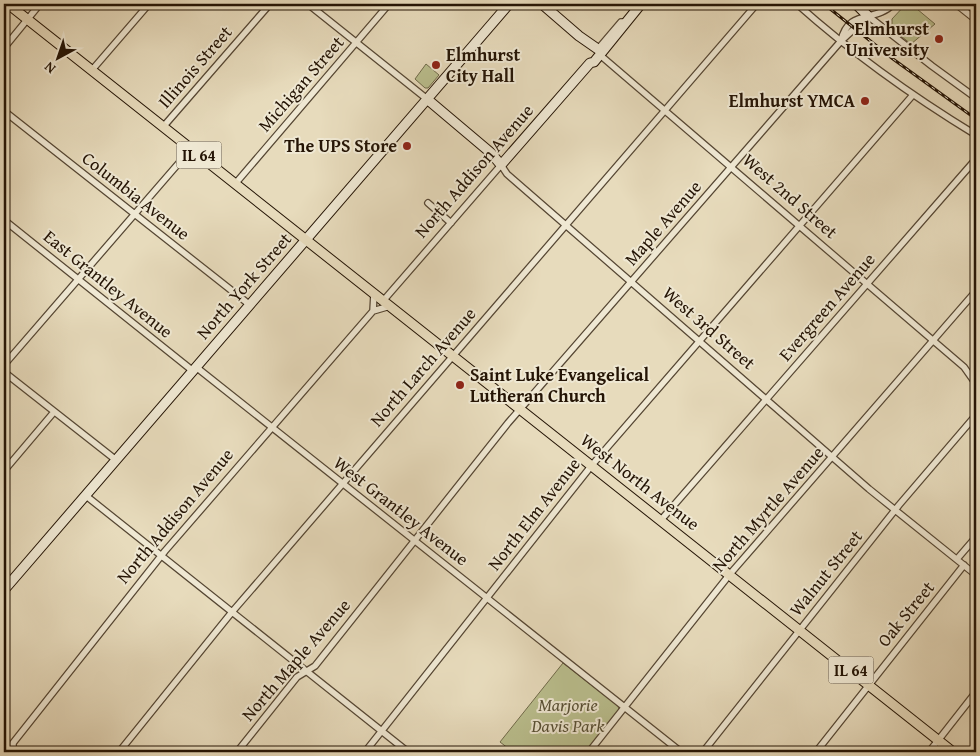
<svg xmlns="http://www.w3.org/2000/svg" width="980" height="756" viewBox="0 0 980 756" font-family="'Gentium Book Plus',serif">
<style>
.green{fill:#babf8e;stroke:#6f6a4a}
.lines{fill:none;stroke-linecap:round;stroke-linejoin:round}
.street-casing{stroke:#554633;stroke-width:8}
.secondary-casing{stroke:#241405;stroke-width:11}
.primary-casing{stroke:#241405;stroke-width:11}
.street{stroke:#efe8d3;stroke-width:5.5}
.secondary{stroke:#efe8d3;stroke-width:9}
.primary{stroke:#e7dbbc;stroke-width:9}
.rail-casing{stroke:#241405;stroke-width:3}
.rail{stroke:#efe8d3;stroke-width:1;stroke-dasharray:4;stroke-linecap:butt}
.poi-dot{fill:#8f2418;stroke:#efe8d3;stroke-width:2}
.labels{text-anchor:middle;stroke-width:4;stroke-linejoin:round;paint-order:stroke}
.shield{fill:#efe8d3;stroke:#615443;stroke-width:1}
.shield-label{font-size:16px;font-weight:bold;fill:#241405}
.poi-label{font-size:18px;font-weight:bold;fill:#241405;stroke:#efe8d3;text-anchor:end}
.street-label{font-size:18px;fill:#241405;stroke:#efe8d3}
.park-label{font-size:18px;font-style:italic;fill:#585035;stroke:#efe8d3}
</style>
<rect width="100%" height="100%" fill="#e7dbbc"/>
<filter id="stains"><feTurbulence type="fractalNoise" baseFrequency=".004" numOctaves="4"/><feColorMatrix values="0 0 0 0 .2 0 0 0 0 .09 0 0 0 0 .02 0 0 0 .5 -.17"/></filter>
<radialGradient id="worn" r=".72"><stop offset=".6" stop-color="#630" stop-opacity="0"/><stop offset="1" stop-color="#630" stop-opacity=".3"/></radialGradient>
<path class="green" d="M906,4H911L935,24L911,44L892,29V19Z
M426,64L439,75L428,88H425L415,79Z
M563,663L618,706L619,710L586,752H513L500,742Z"/>
<g class="lines">
<g class="street-casing">
<path id="street" d="M308,4L427,99
M797,4C853,54 912,96 976,135
M956,4L976,20
M868,16L932,66L976,98
M841,41C848,8 876,23 893,4
M4,48L40,4
M598,49L621,22H626
M600,55L964,367L976,384
M92,70L149,4
M4,111L250,305
M163,127L270,4
M235,184L389,4
M428,203L451,223
M4,220L193,371
M383,301L501,165L507,174L869,489L976,575
M373,311L374,294
M4,365L191,149
M196,367L681,752
M4,372L116,460
M4,471L54,412
M85,495L408,752
M661,520L976,159
M957,559L976,537
M13,752V743L165,551L373,311L390,306
M119,752L232,612L755,6
M237,752L297,677L315,666L508,423L841,41L868,16
M365,752L592,465L912,96
M589,752L730,574L976,291
M703,752L899,505L976,415
M816,752L964,565
M929,752L976,692"/>
</g>
<g class="secondary-casing">
<path id="secondary" d="M542,4L579,36L602,52
M856,4L868,16
M427,99L491,153L501,165L590,63L594,62L641,4
M4,590L509,4"/>
</g>
<g class="primary-casing">
<path id="primary" d="M8,4L953,752"/>
</g>
<use href="#street" class="street"/>
<use href="#secondary" class="secondary"/>
<use href="#primary" class="primary"/>
<g class="rail-casing">
<path id="rail" d="M824,4L893,59L976,119"/>
</g>
<use href="#rail" class="rail"/>
</g>
<g class="poi-dot">
<circle cx="939" cy="39" r="5"/>
<circle cx="436" cy="65" r="5"/>
<circle cx="865" cy="101" r="5"/>
<circle cx="407" cy="146" r="5"/>
<circle cx="460" cy="385" r="5"/>
</g>
<g class="labels">
<g class="shield">
<rect x="176.5" y="141.5" width="45" height="27" rx="4"/>
<rect x="828.5" y="656.5" width="45" height="27" rx="4"/>
</g>
<g class="shield-label">
<text x="199" y="161">IL 64</text>
<text x="851" y="676">IL 64</text>
</g>
<g class="poi-label">
<text x="929" y="35">Elmhurst<tspan x="929" dy="21">University</tspan></text>
<text x="446" y="61" text-anchor="start">Elmhurst<tspan x="446" dy="21">City Hall</tspan></text>
<text x="855" y="107">Elmhurst YMCA</text>
<text x="397" y="152">The UPS Store</text>
<text x="470" y="381" text-anchor="start">Saint Luke Evangelical<tspan x="470" dy="21">Lutheran Church</tspan></text>
</g>
<g class="street-label">
<text transform="translate(195 67) rotate(-49)" y="6">Illinois Street</text>
<text transform="translate(301 84) rotate(-49)" y="6">Michigan Street</text>
<text transform="translate(474 171) rotate(-49)" y="6">North Addison Avenue</text>
<text transform="translate(136 196) rotate(38)" y="6">Columbia Avenue</text>
<text transform="translate(790 196) rotate(41)" y="6">West 2nd Street</text>
<text transform="translate(663 223) rotate(-49)" y="6">Maple Avenue</text>
<text transform="translate(108 284) rotate(39)" y="6">East Grantley Avenue</text>
<text transform="translate(244 286) rotate(-49)" y="6">North York Street</text>
<text transform="translate(827 307) rotate(-49)" y="6">Evergreen Avenue</text>
<text transform="translate(709 328) rotate(41)" y="6">West 3rd Street</text>
<text transform="translate(423 367) rotate(-49)" y="6">North Larch Avenue</text>
<text transform="translate(640 482) rotate(38)" y="6">West North Avenue</text>
<text transform="translate(768 509) rotate(-49)" y="6">North Myrtle Avenue</text>
<text transform="translate(401 511) rotate(38)" y="6">West Grantley Avenue</text>
<text transform="translate(534 514) rotate(-52)" y="6">North Elm Avenue</text>
<text transform="translate(175 516) rotate(-50)" y="6">North Addison Avenue</text>
<text transform="translate(826 573) rotate(-51)" y="6">Walnut Street</text>
<text transform="translate(906 614) rotate(-51)" y="6">Oak Street</text>
<text transform="translate(296 660) rotate(-49)" y="6">North Maple Avenue</text>
</g>
<g class="park-label">
<text x="568" y="711">Marjorie<tspan x="568" dy="21">Davis Park</tspan></text>
</g>
</g>
<rect width="980" height="756" fill="none" stroke="#e7dbbc" stroke-width="20"/>
<rect x="5" y="5" width="970" height="746" fill="none" stroke="#241405" stroke-width="2.5"/>
<rect x="10" y="10" width="960" height="736" fill="none" stroke="#241405"/>
<g transform="translate(58 58) rotate(220)" stroke="#efe8d3" stroke-width="4" paint-order="stroke">
<path d="M0-4L9 19L0 12L-9 19Z" fill="#241405"/>
<text y="-8" font-size="14" font-weight="bold" text-anchor="middle" fill="#241405">N</text>
</g>
<rect width="100%" height="100%" filter="url(#stains)"/>
<rect width="100%" height="100%" fill="url(#worn)"/>
</svg>
